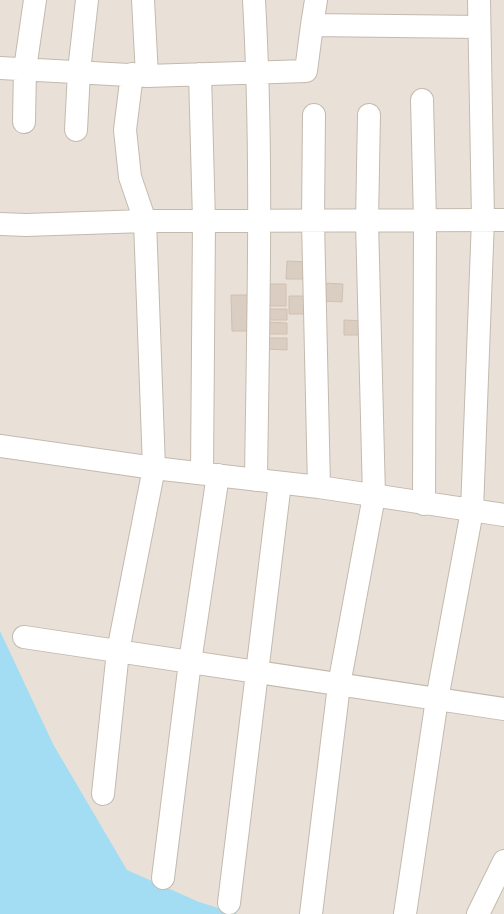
<svg xmlns="http://www.w3.org/2000/svg" width="504" height="914" viewBox="0 0 504 914" font-family="'DejaVu Sans',sans-serif">
<style>
.residential{fill:#e9e1d7}
.water{fill:#a3ddf3}
.building{fill:#dacdc1;stroke:#d2c0b0}
.lines{fill:none;stroke-linecap:round;stroke-linejoin:round}
.minor-casing{stroke:#c4b9ae;stroke-width:24}
.minor{stroke:#fff;stroke-width:22}
</style>
<rect width="100%" height="100%" fill="#f5f0e9"/>
<path class="residential" d="M0,0H504V914H0Z"/>
<path class="water" d="M0,631L53,744L127,870L199,902L238,914H0Z"/>
<path class="building" d="M287,261L309,262L308,279H286Z
M323,283L343,284L342,302L322,301Z
M268,284H286V306H268Z
M231,295H251L252,331H232Z
M289,296H308V314H289Z
M265,309H287V320H265Z
M344,320L366,321V335H344Z
M265,322L287,323V334H265Z
M266,338H287V350L266,349Z"/>
<g class="lines">
<g class="minor-casing">
<path id="minor" d="M143,0L147,76
M254,0C263,160 258,320 256,480
M312,25L316,0
M0,68L147,76L306,71L312,25L479,27
M200,74L204,221L202,473
M422,100L425,220L424,504
M314,115L313,221L319,487
M24,122L25,69L35,0
M76,130L79,71L87,0
M0,224L26,225L145,221L504,220
M0,446L154,468L319,487L504,515
M24,637L504,709
M103,794L118,651L154,468L145,221L130,177L125,130L132,74
M163,878L190,662L218,475
M229,903L280,483
M311,914L339,685L374,496L367,221L369,115
M405,914L437,699L472,511L483,219L479,0
M478,914L504,861"/>
</g>
<use href="#minor" class="minor"/>
</g>
</svg>
